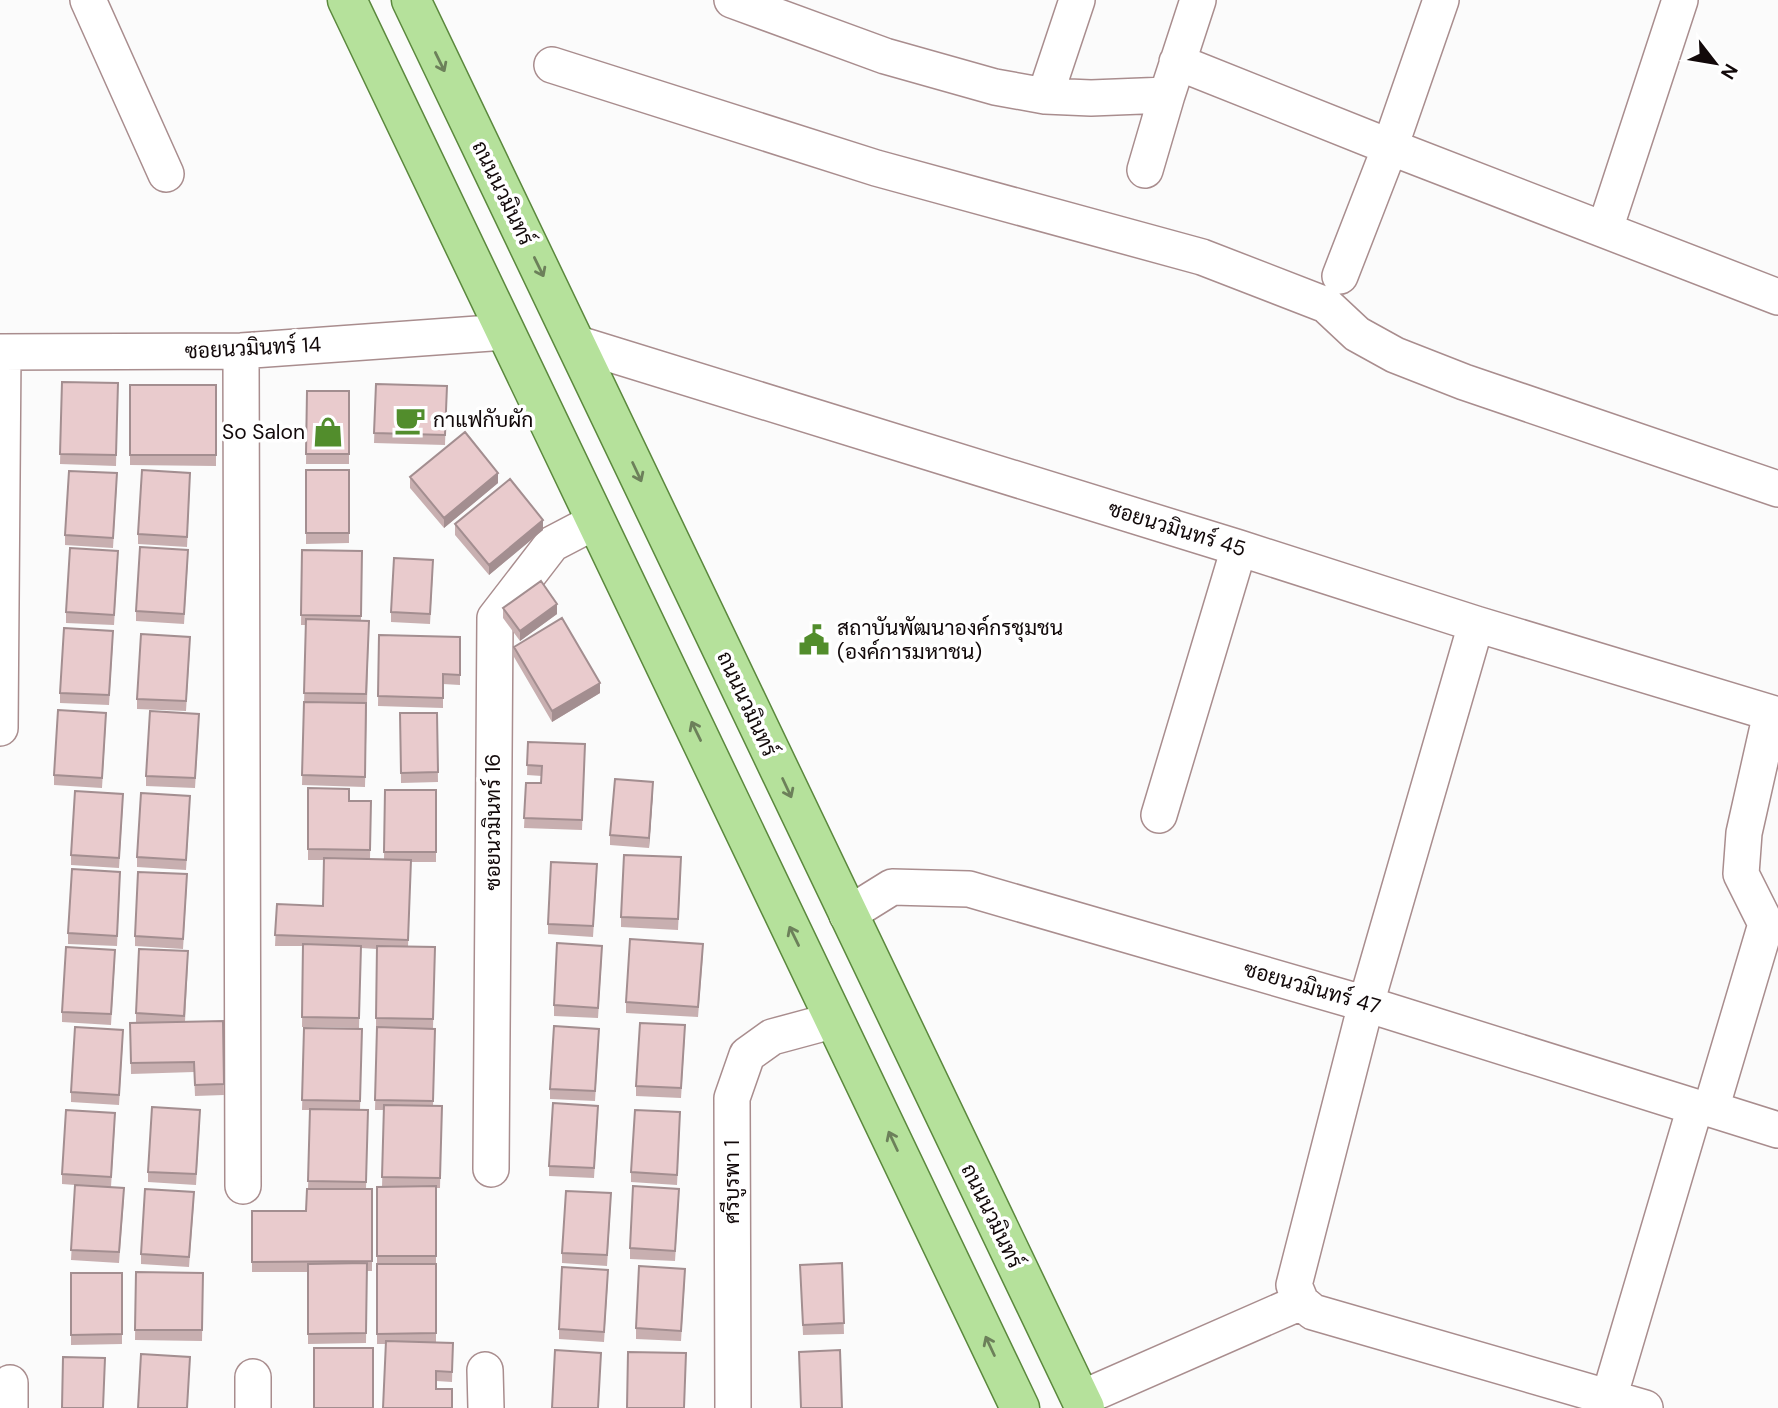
<svg xmlns="http://www.w3.org/2000/svg" width="1778" height="1408" viewBox="0 0 1778 1408" font-family="'DM Sans',Sarabun,sans-serif">
<style>
.lines{fill:none;stroke-linecap:round;stroke-linejoin:round}
.minor-casing{stroke:#a98d8e;stroke-width:38}
.major-casing{stroke:#5b883d;stroke-width:41}
.minor{stroke:#fff;stroke-width:35}
.major{stroke:#b5e19b;stroke-width:38}
.wall{fill:#c8afb0}
.shaded-wall{fill:#a38e90}
.building{fill:#e9cbcd;stroke:#a38e90;stroke-width:2}
.oneway{stroke:#6c805a}
.labels{text-anchor:middle;stroke-width:7;stroke-linejoin:round;paint-order:stroke}
.street-label{font-size:21px;fill:#12090a;stroke:#fff}
.poi-label{font-size:21px;fill:#12090a;stroke:#fff;text-anchor:start}
</style>
<rect width="100%" height="100%" fill="#fbfbfb"/>
<g class="lines">
<g class="minor-casing">
<path id="minor" d="M88,0L166,174
M732,0L885,56L995,87L1045,96L1091,98L1167,95
M1177,62L1390,147L1778,297
M552,65L876,168L1202,257L1326,305L1357,334L1395,355L1464,382L1778,489
M1045,96L1077,0
M1145,170L1167,95L1198,0
M1605,229L1680,0
M1340,276L1390,147L1441,0
M575,343L1239,548L1476,624L1778,715
M241,351L243,1186
M0,352L241,351L505,332
M1476,624L1366,1004L1294,1285L1301,1302L1313,1312L1645,1408
M0,728L3,352
M1159,815L1239,548
M847,915L892,887L969,889L1366,1004L1695,1107L1711,1109L1778,1130
M1711,1109L1766,924L1741,874L1744,833L1771,713
M491,1169L495,618L552,544L596,521
M485,1370L486,1408
M253,1377V1408
M1080,1399L1301,1302
M10,1408V1383
M733,1408L732,1098L747,1055L772,1037L835,1020
M1606,1408L1695,1107"/>
</g>
<g class="major-casing">
<path id="major" d="M347,0L1020,1408
M411,0L1085,1408"/>
</g>
<use href="#minor" class="minor"/>
<use href="#major" class="major"/>
</g>
<path class="wall" d="M62,382L118,383L116,466L60,464Z
M376,384L447,386L445,445L374,443Z
M130,385H216V466L130,465Z
M307,391H349V464H306Z
M306,470H349V543L306,544Z
M410,477L498,483L444,528L410,488Z
M117,483L113,548L65,545V535Z
M190,483L187,547L138,544V534Z
M455,524L543,530L489,575L455,535Z
M302,550L362,551L361,620L369,621L365,787L302,785L306,625H301Z
M188,560L184,624L136,621V611Z
M118,561L114,625L66,623V612Z
M433,570L430,624L391,622V612Z
M503,608L557,614L520,641L503,618Z
M379,635L460,637V685L443,684V708L378,706Z
M113,641L109,705L60,703V693Z
M190,647L186,711L137,709V699Z
M514,647L600,693L552,722L514,657Z
M400,713H437L438,782L401,783Z
M106,723L102,788L54,785V775Z
M199,724L195,788L146,786V776Z
M528,742L585,744L582,830L524,828L526,783H541L542,776L527,775Z
M308,788L349,801H371L370,859H384L385,790H436V862H411L408,947H435L433,1029H435L433,1106H442L440,1188H436V1343H453L452,1382L436,1381V1389L452,1408L385,1344H377V1187H382L384,1110H375L377,1029H376V1018L377,949L361,948L359,1028L302,1027L303,946H275L277,904L323,906L324,860H308Z
M653,792L649,848L610,845V835Z
M123,804L119,868L71,865V855Z
M190,806L186,870L137,867V857Z
M681,867L678,930L621,927V917Z
M597,874L593,937L548,934V924Z
M120,882L117,946L68,944V933Z
M187,884L183,949L135,946V936Z
M703,954L698,1017L626,1013V1002Z
M602,956L598,1018L554,1016V1005Z
M115,960L111,1025L62,1022V1012Z
M188,962L185,1022L223,1021L224,1095L195,1096L194,1072L131,1074L130,1023H136V1013Z
M304,1028L362,1029L360,1110H368L366,1189H372V1271H367L366,1343L308,1344V1272H252V1211H306L308,1189L310,1110H302Z
M685,1035L681,1098L636,1096V1086Z
M599,1039L595,1101L550,1099V1089Z
M123,1040L119,1105L71,1102V1092Z
M598,1116L594,1178L549,1176V1166Z
M200,1120L196,1185L148,1182V1172Z
M680,1122L677,1185L631,1182V1172Z
M115,1123L111,1187L124,1198L119,1263L71,1260L75,1185L62,1184V1174Z
M679,1199L675,1261L630,1259V1248Z
M194,1202L189,1267L141,1264V1254Z
M611,1203L607,1266L562,1263V1253Z
M842,1263L844,1334L803,1335L800,1265Z
M136,1272L203,1273L202,1341L135,1340Z
M71,1273H122V1344L71,1345Z
M685,1279L681,1341L636,1339V1328Z
M608,1280L604,1342L559,1339V1329Z"/>
<path class="shaded-wall" d="M498,473V483L444,528V518Z
M543,520V530L489,575V565Z
M557,604V614L520,641V631Z
M600,683V693L552,722V711Z
M653,782V792L649,848V838Z"/>
<path class="building" d="M62,382L118,383L116,455L60,454Z
M376,384L447,386L445,435L374,433Z
M130,385H216V455H130Z
M307,391H349V454H306Z
M465,432L498,473L444,518L410,477Z
M142,470L190,473L187,537L138,534Z
M306,470H349V533H306Z
M69,471L117,473L113,538L65,535Z
M510,479L543,520L489,565L455,524Z
M140,547L188,550L184,614L136,611Z
M70,548L118,551L114,615L66,612Z
M302,550L362,551L361,616L301,615Z
M394,558L433,560L430,614L391,612Z
M541,581L557,604L520,631L503,608Z
M562,618L600,683L552,711L514,647Z
M306,619L369,621L366,694L304,693Z
M64,628L113,631L109,695L60,693Z
M141,634L190,637L186,701L137,699Z
M379,635L460,637V675L443,674V698L378,696Z
M304,702L366,703L365,777L302,775Z
M58,710L106,713L102,778L54,775Z
M150,711L199,714L195,778L146,776Z
M400,713H437L438,772L401,773Z
M528,742L585,744L582,820L524,818L526,783H541L542,766L527,765Z
M615,779L653,782L649,838L610,835Z
M308,788L349,789V801H371L370,850L308,849Z
M385,790H436V852H384Z
M75,791L123,794L119,858L71,855Z
M141,793L190,796L186,860L137,857Z
M624,855L681,857L678,919L621,917Z
M324,858L411,860L408,940L275,935L277,904L323,906Z
M551,862L597,864L593,926L548,924Z
M72,869L120,872L117,936L68,933Z
M138,872L187,874L183,939L135,936Z
M630,939L703,944L698,1007L626,1002Z
M557,943L602,946L598,1008L554,1005Z
M303,944L361,946L359,1018L302,1017Z
M377,946L435,947L433,1019L376,1018Z
M66,947L115,950L111,1014L62,1012Z
M139,949L188,951L184,1016L136,1013Z
M223,1021L224,1084L195,1085L194,1062L131,1063L130,1023Z
M640,1023L685,1025L681,1088L636,1086Z
M554,1026L599,1029L595,1091L550,1089Z
M75,1027L123,1030L119,1095L71,1092Z
M377,1027L435,1029L433,1101L375,1100Z
M304,1028L362,1029L360,1101L302,1100Z
M553,1103L598,1106L594,1168L549,1166Z
M384,1105L442,1106L440,1178L382,1177Z
M152,1107L200,1110L196,1174L148,1172Z
M310,1109L368,1110L366,1182L308,1181Z
M66,1110L115,1113L111,1177L62,1174Z
M635,1110L680,1112L677,1175L631,1172Z
M75,1185L124,1188L119,1252L71,1250Z
M436,1186V1256H377V1187Z
M633,1186L679,1189L675,1251L630,1248Z
M145,1189L194,1192L189,1257L141,1254Z
M307,1189H372V1261L252,1262V1211H306Z
M566,1191L611,1193L607,1255L562,1253Z
M367,1263L366,1333L308,1334V1264Z
M842,1263L844,1323L803,1325L800,1265Z
M377,1264H436V1333L377,1334Z
M639,1266L685,1269L681,1331L636,1328Z
M562,1267L608,1270L604,1332L559,1329Z
M136,1272L203,1273L202,1330H135Z
M71,1273H122V1334L71,1335Z
M386,1341L453,1343L452,1372L436,1371V1389H452V1408H383Z
M314,1348H373V1408H314Z
M555,1350L601,1353L598,1408H552Z
M840,1350L842,1408H801L799,1352Z
M628,1352L686,1353L684,1408H627Z
M141,1354L190,1357L187,1408H138Z
M63,1357L105,1358L103,1408H62Z"/>
<defs><path id="oneway-shaft" d="M-6 0H5M1.5-3L5.5 0L1.5 3" fill="none" stroke-width="1.6" stroke-linecap="round" stroke-linejoin="round" transform="scale(1.75)"/></defs>
<g class="oneway">
<use href="#oneway-shaft" transform="translate(440 62) rotate(64)"/>
<use href="#oneway-shaft" transform="translate(539 267) rotate(64)"/>
<use href="#oneway-shaft" transform="translate(637 472) rotate(65)"/>
<use href="#oneway-shaft" transform="translate(696 731) rotate(-116)"/>
<use href="#oneway-shaft" transform="translate(787 788) rotate(65)"/>
<use href="#oneway-shaft" transform="translate(794 936) rotate(-116)"/>
<use href="#oneway-shaft" transform="translate(893 1141) rotate(-115)"/>
<use href="#oneway-shaft" transform="translate(990 1346) rotate(-115)"/>
</g>
<defs>
<g id="cafe-bare" transform="scale(2.415)"><path d="M-5.5-4.5H6V0H3Q3 3.5 0 3.5H-2.5Q-5.5 3.5-5.5 0ZM3-3.2v2h1.7v-2ZM-6 4.5H4V6H-6Z" fill="#528d2c" stroke="#fff" stroke-width="2.5" paint-order="stroke"/></g>
<g id="shop-bare" transform="scale(2.415)"><path d="M-5-2.5h2.3a2.7 3.5 0 0 1 5.4 0H5L5.5 6h-11ZM-1.5-2.5h3a1.5 2.3 0 0 0-3 0Z" fill="#528d2c" stroke="#fff" stroke-width="2.5" paint-order="stroke"/></g>
<g id="civic-bare" transform="scale(2.415)"><path d="M-.6-6.5H3V-4.5H.6V-3L4-1V1h2V6H-6V1h2V-1L-.6-3ZM-1.2 2.5V6h2.4V2.5Z" fill="#528d2c" stroke="#fff" stroke-width="2.5" paint-order="stroke"/></g>
</defs>
<g fill-rule="evenodd">
<use href="#cafe-bare" x="410" y="420"/>
<use href="#shop-bare" x="328" y="432"/>
<use href="#civic-bare" x="814" y="640"/>
</g>
<g class="labels">
<g class="street-label">
<text transform="translate(503 193) rotate(64)" y="7">ถนนนวมินทร์</text>
<text transform="translate(253 348) rotate(-3)" y="7">ซอยนวมินทร์ 14</text>
<text transform="translate(1177 529) rotate(17)" y="7">ซอยนวมินทร์ 45</text>
<text transform="translate(747 704) rotate(65)" y="7">ถนนนวมินทร์</text>
<text transform="translate(493 822) rotate(-90)" y="7">ซอยนวมินทร์ 16</text>
<text transform="translate(1312 988) rotate(16)" y="7">ซอยนวมินทร์ 47</text>
<text transform="translate(732 1182) rotate(-90)" y="7">ศรีบูรพา 1</text>
<text transform="translate(992 1216) rotate(64)" y="7">ถนนนวมินทร์</text>
</g>
<g class="poi-label">
<text x="433" y="427">กาแฟกับผัก</text>
<text x="305" y="439" text-anchor="end">So Salon</text>
<text x="837" y="635">สถาบันพัฒนาองค์กรชุมชน<tspan x="837" dy="24">(องค์การมหาชน)</tspan></text>
</g>
</g>
<g transform="translate(1715 63) rotate(121)" stroke="#ffffff" stroke-width="5" paint-order="stroke">
<path d="M0-5L12 26L0 18L-12 26Z" fill="#12090a"/>
<text y="-10" font-size="19" font-weight="bold" text-anchor="middle" fill="#12090a">N</text>
</g>
</svg>
